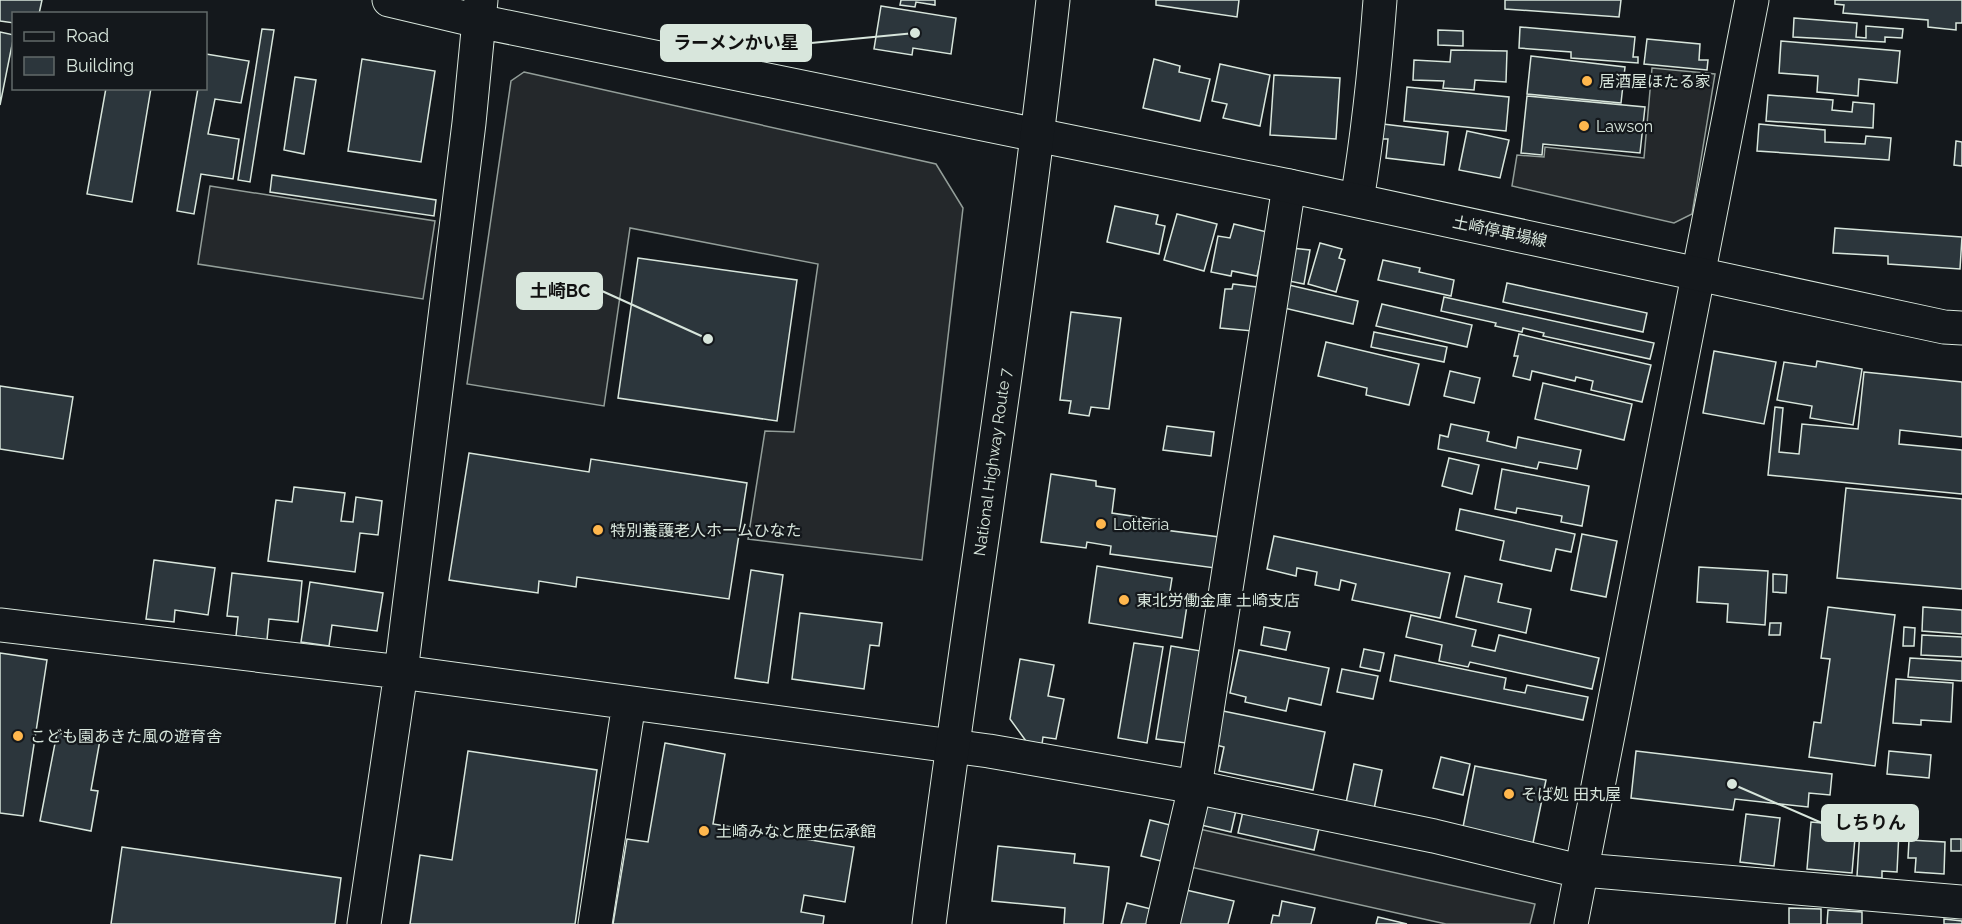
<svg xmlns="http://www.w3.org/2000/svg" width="1962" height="924" viewBox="0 0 1962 924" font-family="Raleway,'Noto Sans JP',sans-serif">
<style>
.parking{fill:#24282b;stroke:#939e99;stroke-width:1.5}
.building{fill:#2c363c;stroke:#d8e6dc;stroke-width:1.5}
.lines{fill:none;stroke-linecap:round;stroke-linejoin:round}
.minor-casing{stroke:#d8e6dc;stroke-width:35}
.major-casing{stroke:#d8e6dc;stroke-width:35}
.highway-casing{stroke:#d8e6dc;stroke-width:35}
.minor{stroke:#14181c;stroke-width:33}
.major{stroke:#14181c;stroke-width:33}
.highway{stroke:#14181c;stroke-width:33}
.poi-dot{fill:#ffb74d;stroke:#14181c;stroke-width:2}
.labels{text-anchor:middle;stroke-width:4.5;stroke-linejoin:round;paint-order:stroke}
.poi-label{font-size:16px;fill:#d8e6dc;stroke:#14181c;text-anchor:start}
.street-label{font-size:16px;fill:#d8e6dc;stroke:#14181c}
.leader{fill:none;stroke:#d8e6dc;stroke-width:2}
.callout-dot{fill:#d8e6dc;stroke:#14181c;stroke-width:2}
.callout{fill:#d8e6dc;stroke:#d8e6dc;stroke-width:2}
.callout-label{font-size:18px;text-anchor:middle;font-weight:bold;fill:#111}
</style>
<rect width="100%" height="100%" fill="#14181c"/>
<path class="parking" d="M1652,68L1715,74L1692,214L1674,223L1512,186L1517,155L1544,157L1545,147L1644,158Z
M524,72L936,164L963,208L922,560L748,539L765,431L794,432L818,264L630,228L604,406L467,384L511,81Z
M210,186L435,221L423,299L198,264Z
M1195,828L1535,904L1530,924H1446L1186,866Z"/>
<path class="building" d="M0,0H42L39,14H14V23L0,21Z
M901,0H935V5L916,2L915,7L900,5Z
M1156,0H1239L1237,17L1156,5Z
M1505,0H1621L1619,17L1505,9Z
M1835,0H1962V23H1956V30L1928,27V20L1843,13L1844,5L1835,4Z
M881,6L956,18L951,54L913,48L912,55L874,49Z
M1794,18L1857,23L1856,37L1866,38V26L1903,29L1902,38L1885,37V42L1793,37Z
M1520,27L1635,37L1633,57H1638V63L1571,58V52L1519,48Z
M262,29L274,30L250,182L238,180Z
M1438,30L1463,31V46L1438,45Z
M0,32L14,35L0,105Z
M1647,39L1700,44L1699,60H1708L1707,70L1644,64Z
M1781,41L1900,51L1897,83L1859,79L1858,96L1817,92L1818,76L1779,73Z
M1451,50L1507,51L1506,82L1475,80L1474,90L1443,88L1444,81L1413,80L1414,60L1450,62Z
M206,54L249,61L241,103L215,99L208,134L239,139L233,179L201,174L194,214L177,211L198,88H206Z
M1531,56L1625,67L1621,103L1527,94Z
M362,59L435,71L421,162L348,151Z
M1154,59L1180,66L1179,72L1210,79L1200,121L1143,108Z
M1220,64L1270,75L1260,126L1223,118L1227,104L1212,101Z
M1274,75L1340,78L1336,139L1270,135Z
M295,77L316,80L304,154L284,150Z
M1407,87L1509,97L1506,131L1404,121Z
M106,88H151L132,202L87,194Z
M1768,95L1833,100L1832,110L1852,112L1853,102L1874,104L1873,128L1766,121Z
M1527,96L1645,107L1640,153L1543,144L1542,155L1521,153Z
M1383,124L1448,132L1444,165L1386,158L1388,139H1381Z
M1759,124L1825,130V142L1865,144L1866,136L1891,138L1889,160L1757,151Z
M1467,131L1509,140L1500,178L1459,170Z
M1956,141L1962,142V166L1954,165Z
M272,175L436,200L434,216L270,192Z
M1115,206L1158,215L1156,224L1165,226L1159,254L1107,242Z
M1177,214L1217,224L1204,271L1164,260Z
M1234,224L1267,232L1257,276L1232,271L1231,276L1211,272L1218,236L1230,238Z
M1835,228L1962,237L1960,269L1888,264V256L1833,253Z
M1320,243L1342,249L1339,258L1345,260L1336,292L1308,284Z
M1291,248L1310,250L1304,284L1289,281Z
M638,258L797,280L777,421L618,398Z
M1383,260L1420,268L1419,272L1454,280L1451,296L1378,280Z
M1507,283L1647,313L1643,332L1503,302Z
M1233,284L1257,287L1253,331L1220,328L1225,289H1232Z
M1289,285L1358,301L1353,324L1284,308Z
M1444,297L1654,343L1650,359L1543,336L1544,333L1523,328L1522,332L1495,326L1496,323L1441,311Z
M1382,304L1472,325L1467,347L1376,326Z
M1071,312L1121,318L1109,409L1091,407L1089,416L1069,413L1071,401L1060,400Z
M1374,332L1447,347L1444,362L1371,347Z
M1519,334L1651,365L1642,402L1591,390L1593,381L1576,377L1575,381L1532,371L1530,380L1513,376L1518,356H1514Z
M1326,342L1419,364L1409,405L1366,395L1367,388L1318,376Z
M1714,351L1776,362L1764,424L1703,413Z
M1817,361L1862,369L1853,425L1810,418L1812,406L1777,400L1784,362L1816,367Z
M1450,371L1480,378L1474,403L1444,396Z
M1864,372L1962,382V437L1900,430L1899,444L1962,450V494L1768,475L1775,407L1783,408L1779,452L1799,454L1802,424L1858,429Z
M1543,383L1632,404L1624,440L1535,419Z
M0,386L73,397L63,459L0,449Z
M1451,424L1489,432L1487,441L1516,448L1518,437L1581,450L1577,469L1539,462L1537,469L1438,449L1440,435L1448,437Z
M1167,426L1214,432L1211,456L1163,450Z
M469,453L589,472L591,459L747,483L729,599L577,577L576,587L539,581L538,593L449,580Z
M1449,458L1479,465L1472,494L1442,486Z
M1502,469L1589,486L1582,526L1561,522L1562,516L1517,508L1516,513L1495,509Z
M1051,474L1096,481V486L1115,489L1112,513L1158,520L1157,529L1219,537L1215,568L1110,554L1111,546L1087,542L1086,548L1041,542Z
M294,487L345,493L341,521L353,522L356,497L382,501L378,535L360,533L355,572L268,561L276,500L292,502Z
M1846,488L1962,499V589L1837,578Z
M1460,509L1575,534L1571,552L1556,549L1551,571L1500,560L1504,541L1456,530Z
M1582,534L1617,541L1606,597L1571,590Z
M1274,536L1450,573L1440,618L1352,600L1356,584L1341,580L1339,590L1315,585L1317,572L1297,568L1296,576L1267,569Z
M154,560L215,568L208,615L175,610L174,622L146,619Z
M1097,566L1172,578L1169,597L1188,599L1182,638L1089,623Z
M1699,567L1768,571L1765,625L1727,622L1728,604L1697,602Z
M751,570L783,575L768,683L735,678Z
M232,573L302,581L298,622L269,619L267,640L236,636L238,617L227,616Z
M1773,574L1787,575L1786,593L1773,592Z
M1465,576L1502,584L1498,602L1531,609L1526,633L1456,617Z
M310,582L383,593L377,631L332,625L329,646L301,642Z
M1828,607L1895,615L1875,766L1809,757L1814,722L1821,723L1830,659L1821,658Z
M1923,607L1962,610V634L1922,631Z
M800,613L882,623L879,646L870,645L864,689L792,679Z
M1411,615L1476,630L1472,646L1495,651L1499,635L1599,658L1592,689L1470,662L1468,667L1439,661L1442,645L1406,637Z
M1770,623H1781L1780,635H1769Z
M1264,627L1290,632L1286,650L1261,645Z
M1904,627L1915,628L1914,646H1903Z
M1922,635L1962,637V657L1921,655Z
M1134,643L1163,647L1147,743L1118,738Z
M1171,646L1201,651L1186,743L1156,739Z
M1364,649L1384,653L1380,671L1360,667Z
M1239,650L1329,668L1321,705L1289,698L1286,711L1245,702L1246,697L1230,693Z
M0,653L47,660L23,816L0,813Z
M1395,655L1506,678L1504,689L1525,693L1527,685L1588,697L1583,720L1390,681Z
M1910,658L1962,661V681L1908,677Z
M1020,659L1054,665L1048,696L1064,699L1056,739L1043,737L1042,744L1026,741L1010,719Z
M1342,669L1378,676L1373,699L1337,692Z
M1896,679L1953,683L1951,722L1921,720V725L1893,723Z
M1223,711L1325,732L1313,790L1219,771L1224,747L1216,745Z
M57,733L100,740L91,790L98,791L91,831L40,821Z
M665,743L725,754L713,824L854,847L845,902L804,895L801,912L824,916L823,924H613L627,839L648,842Z
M468,751L597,770L575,924H410L420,855L452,860Z
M1636,751L1832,774L1830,795L1809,793L1808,807L1735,799L1733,810L1631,798Z
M1889,751L1931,755L1929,778L1887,774Z
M1441,757L1470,764L1463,795L1433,788Z
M1354,764L1382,770L1374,809L1346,803Z
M1475,766L1546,780L1533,843L1463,827Z
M1207,799L1237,806L1231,832L1201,825Z
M1244,807L1320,823L1314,850L1238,833Z
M1746,814L1780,818L1774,866L1740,862Z
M1150,820L1174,826L1165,862L1141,856Z
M1811,822L1856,826L1852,873L1807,869Z
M1860,829L1899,831L1897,872L1882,871V878L1857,876Z
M1951,839H1961V851H1951Z
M1909,840L1945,842L1944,874L1915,872L1916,858H1908Z
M998,846L1075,854L1074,863L1109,867L1103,924H1064L1065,908L992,901Z
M122,847L341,878L335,924H111Z
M1186,890L1234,901L1228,924H1178Z
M1282,901L1315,908L1311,924H1271L1273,915L1279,916Z
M1127,903L1155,910L1151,924H1121Z
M1789,908L1821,909V924H1789Z
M1828,910L1862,912V924H1827Z
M1378,917L1407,924H1376Z
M1944,919L1962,921V924H1944Z"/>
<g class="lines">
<g class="minor-casing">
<path id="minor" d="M389,0L478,21L1037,135
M1357,200C1368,134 1375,67 1380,0
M0,625L401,672L989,751L1195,787L1434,836L1571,869L1962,902
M364,924L401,672L469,123L481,0
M595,924L629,703
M1163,924L1195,787L1289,186
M1571,924L1752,0"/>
</g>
<g class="major-casing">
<path id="major" d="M1037,135L1289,186L1944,327L1962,328"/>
</g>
<g class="highway-casing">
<path id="highway" d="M929,924C968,616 1019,309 1053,0"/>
</g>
<use href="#minor" class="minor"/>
<use href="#major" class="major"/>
<use href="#highway" class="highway"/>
</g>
<g class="poi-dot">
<circle cx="1587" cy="81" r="6"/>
<circle cx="1584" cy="126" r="6"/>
<circle cx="1101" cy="524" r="6"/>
<circle cx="598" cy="530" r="6"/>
<circle cx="1124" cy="600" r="6"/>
<circle cx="18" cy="736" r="6"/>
<circle cx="1509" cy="794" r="6"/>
<circle cx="704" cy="831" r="6"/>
</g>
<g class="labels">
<g class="poi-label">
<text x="1599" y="87">居酒屋ほたる家</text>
<text x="1596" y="132">Lawson</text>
<text x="1113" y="530">Lotteria</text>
<text x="610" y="536">特別養護老人ホームひなた</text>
<text x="1136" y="606">東北労働金庫 土崎支店</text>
<text x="30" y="742">こども園あきた風の遊育舎</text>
<text x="1521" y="800">そば処 田丸屋</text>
<text x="716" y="837">土崎みなと歴史伝承館</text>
</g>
<g class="street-label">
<text transform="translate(1500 231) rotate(12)" y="6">土崎停車場線</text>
<text transform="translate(992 462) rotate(-82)" y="6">National Highway Route 7</text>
</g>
</g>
<path class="leader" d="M915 33L811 43M708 339L602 291M1732 784L1822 823"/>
<g class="callout-dot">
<circle cx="915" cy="33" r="6"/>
<circle cx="708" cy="339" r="6"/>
<circle cx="1732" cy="784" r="6"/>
</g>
<g class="callout">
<rect x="661" y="25" width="150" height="36" rx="6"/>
<rect x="517" y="273" width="85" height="36" rx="6"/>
<rect x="1822" y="805" width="96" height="36" rx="6"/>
</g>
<g class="callout-label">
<text x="736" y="49">ラーメンかい星</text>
<text x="560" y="297">土崎BC</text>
<text x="1870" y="829">しちりん</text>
</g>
<rect x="12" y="12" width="195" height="78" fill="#14181c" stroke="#626a69" stroke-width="1.5"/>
<rect x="24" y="32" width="30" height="9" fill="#14181c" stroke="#626a69" stroke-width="1.5"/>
<text x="66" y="42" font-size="18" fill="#d8e6dc">Road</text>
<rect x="24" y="57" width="30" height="18" fill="#2c363c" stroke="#626a69" stroke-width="1.5"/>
<text x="66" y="72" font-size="18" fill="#d8e6dc">Building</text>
</svg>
